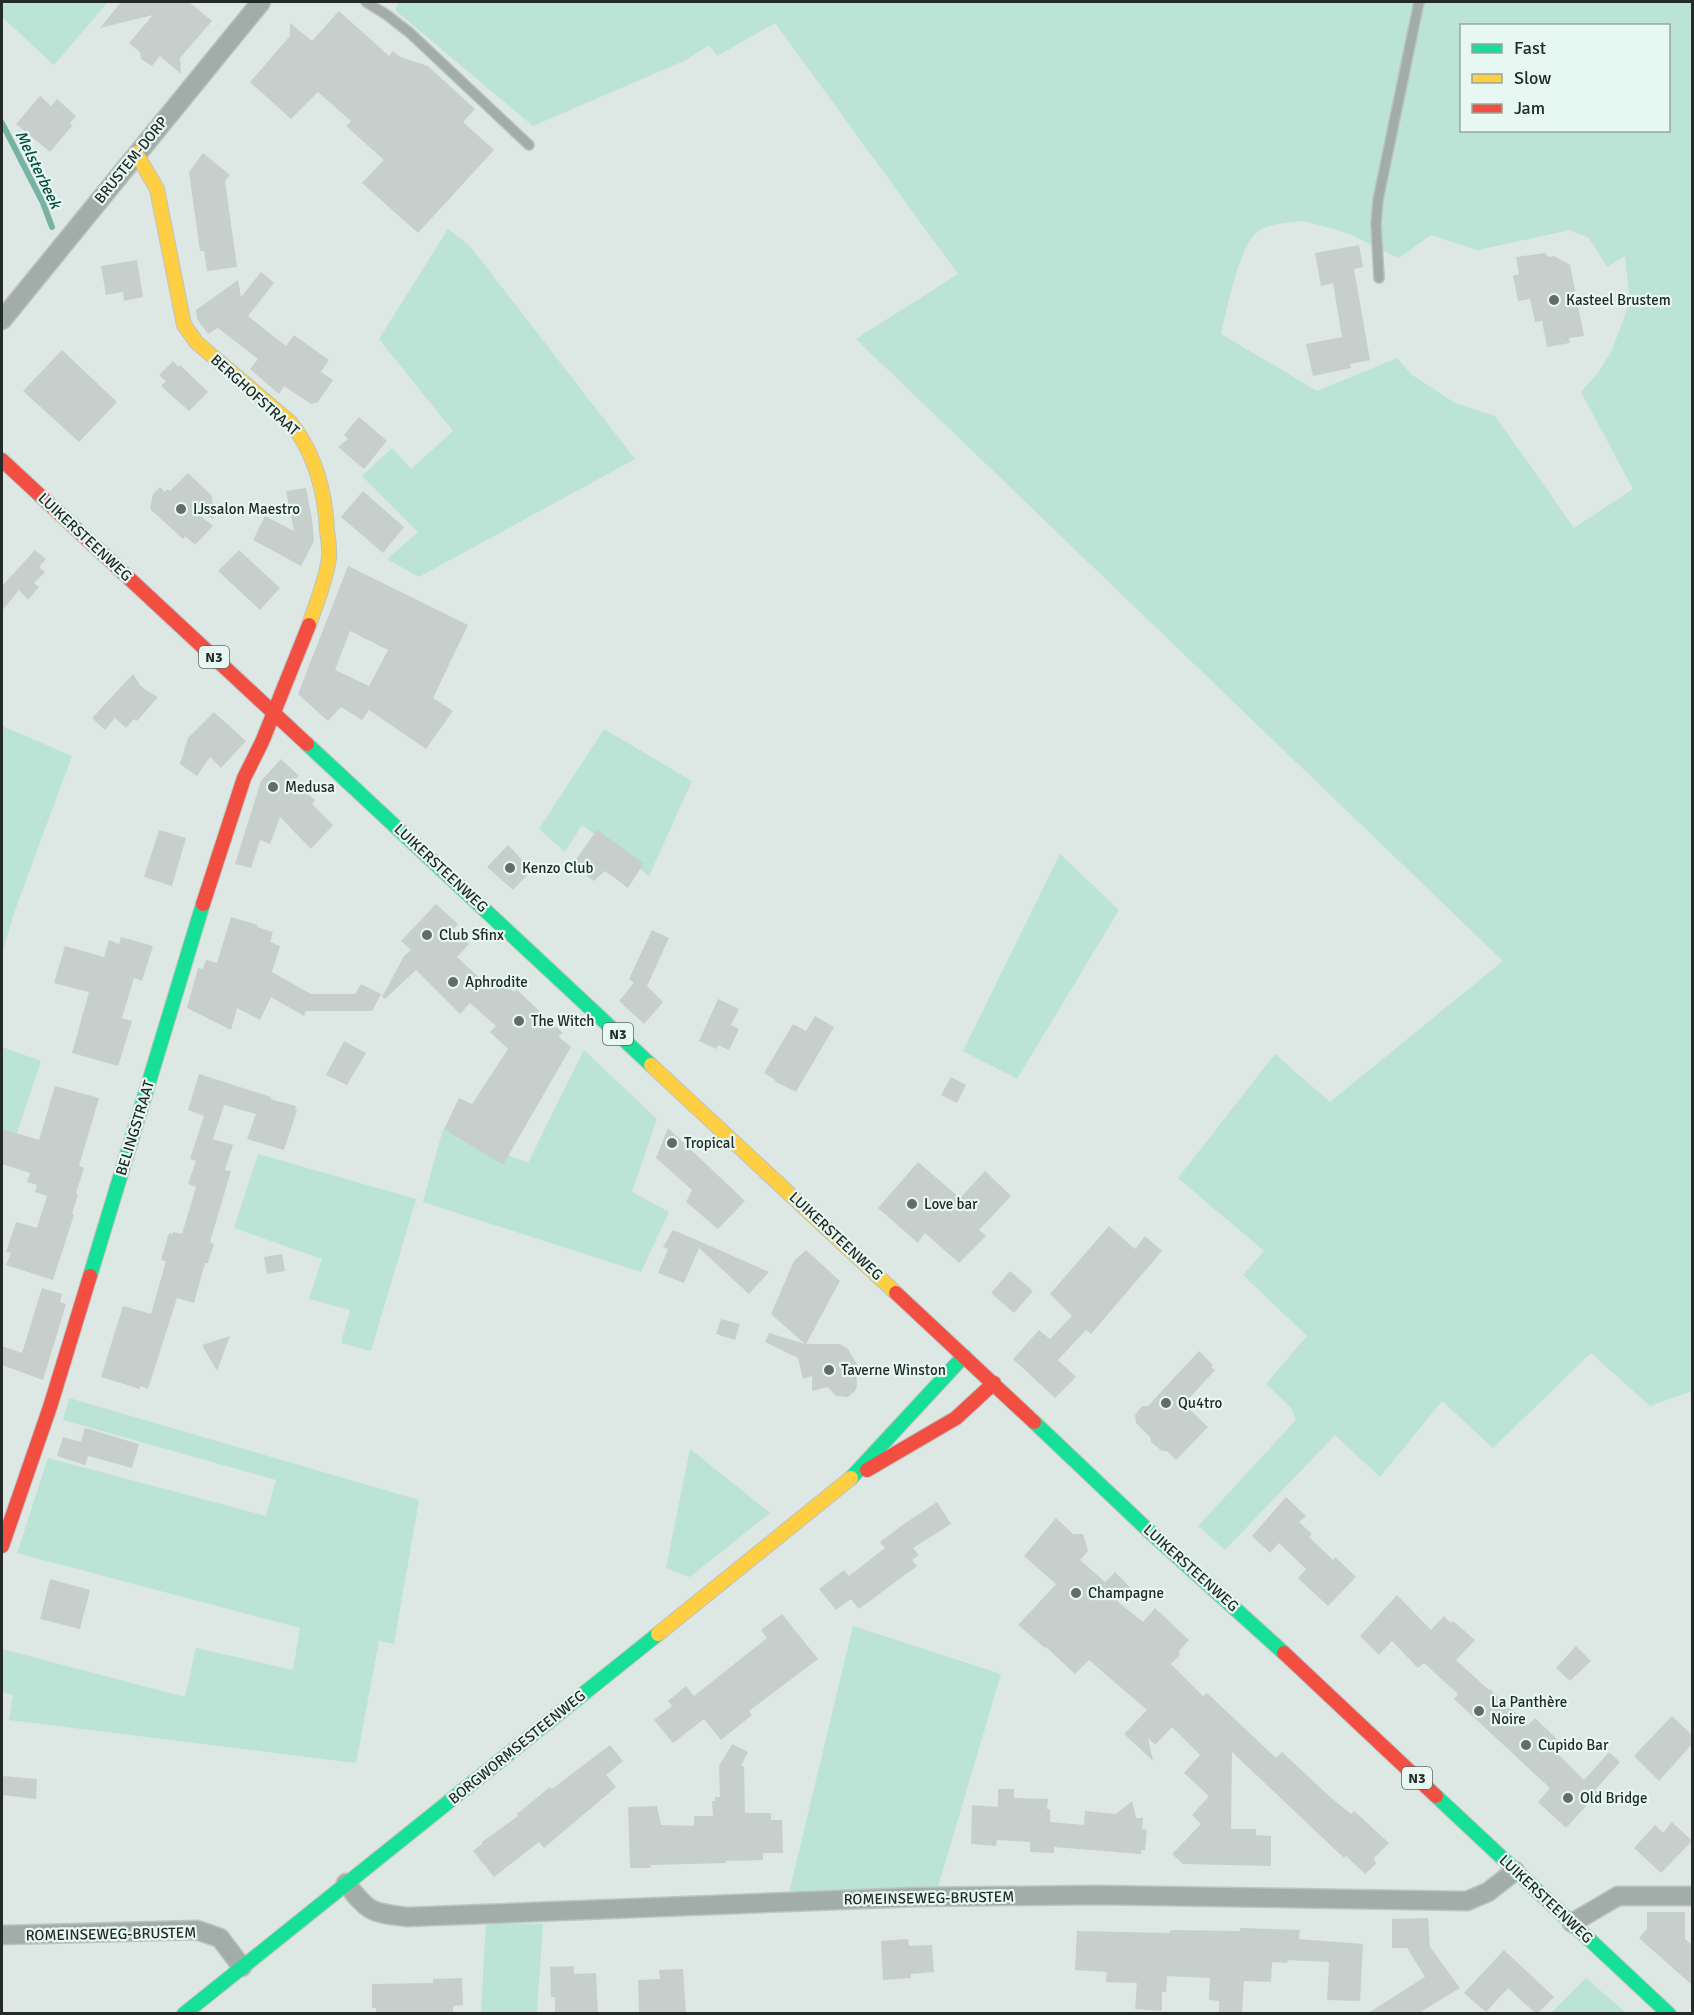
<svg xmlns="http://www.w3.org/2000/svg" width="1694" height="2015" viewBox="0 0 1694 2015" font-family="Signika,sans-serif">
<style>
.green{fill:#bbe3d6;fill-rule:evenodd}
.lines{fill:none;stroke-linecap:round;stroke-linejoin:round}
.stream{stroke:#78b2a2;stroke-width:6}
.building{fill:#c7cfcd;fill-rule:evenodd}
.lane-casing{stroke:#bcc4c1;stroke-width:12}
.street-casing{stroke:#bcc4c1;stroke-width:21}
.fast-casing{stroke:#bcc4c1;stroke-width:16}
.slow-casing{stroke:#bcc4c1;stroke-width:16}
.jam-casing{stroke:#bcc4c1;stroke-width:16}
.lane{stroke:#a2aca8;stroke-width:9}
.street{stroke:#a2aca8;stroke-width:18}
.fast{stroke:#16e098;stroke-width:14}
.slow{stroke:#ffcf43;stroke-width:14}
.jam{stroke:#f24e42;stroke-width:14}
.poi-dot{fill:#646c6a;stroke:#e7f8f2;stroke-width:2}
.labels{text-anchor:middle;stroke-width:4.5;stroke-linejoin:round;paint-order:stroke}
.shield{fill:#e7f8f2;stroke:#5e6865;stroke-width:1.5}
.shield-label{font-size:14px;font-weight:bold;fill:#232a28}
.street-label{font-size:15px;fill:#232a28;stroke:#e7f8f2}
.poi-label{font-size:15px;fill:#232a28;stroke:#e7f8f2;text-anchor:start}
.water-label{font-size:16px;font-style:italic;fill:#064d3e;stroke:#e7f8f2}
</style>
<rect width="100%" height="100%" fill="#dde7e4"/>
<path class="green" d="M2,2H108L54,65L2,17Z
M399,2H1692V1391L1650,1406L1591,1353L1493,1448L1442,1401L1380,1477L1335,1435L1225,1550L1198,1526L1296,1420L1291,1408L1266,1384L1307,1336L1243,1275L1264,1251L1178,1178L1275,1054L1330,1102L1503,961L856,339L958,274L775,23L717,56L709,45L686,60L533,126L395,10ZM1462,26H1668V130H1462ZM1301,221C1320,225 1338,229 1356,237C1371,244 1383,252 1399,258L1431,235L1477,250L1570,230L1589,238L1607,267L1625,256L1630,301L1612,350L1598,373L1581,392L1633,489L1574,528L1495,416L1455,403L1412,375L1397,358L1317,391L1221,334C1227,309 1238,250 1256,233C1267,223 1288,223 1301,221Z
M448,229L469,245L635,459L419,577L387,559L418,532L362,476L392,448L411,469L453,431L379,339Z
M2,726L72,756L15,910L2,954Z
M604,729L692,781L649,876L582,825L565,852L539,829Z
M1060,854L1119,910L1017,1079L963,1051Z
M2,1047L41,1061L13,1145L2,1142Z
M584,1050L657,1119L632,1192L669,1212L641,1272L423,1202L443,1129L528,1163Z
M258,1154L416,1199L371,1351L341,1343L350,1310L309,1299L322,1259L234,1228Z
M69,1398L419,1500L394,1644L379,1641L356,1763L9,1720L13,1695L2,1692V1649L185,1697L196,1648L293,1670L300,1628L17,1553L48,1458L266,1516L276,1480L63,1420Z
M690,1449L770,1513L690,1577L666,1568Z
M853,1626L1001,1674L938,1887L789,1893Z
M486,1923L543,1924L537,2013H481Z
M1586,1978L1626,2013H1551Z"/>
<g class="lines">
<path class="stream" d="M2,123L43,203L52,227"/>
</g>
<path class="building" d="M121,2H189L212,21L180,58L181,74L160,56L152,66L141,59L140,52L129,43L153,15L100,28Z
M339,11L389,56L393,51L400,57L428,66L475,109L463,122L494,150L418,233L362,183L384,160L346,126L351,121L318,92L291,119L250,82L290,36V23L312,41Z
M40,96L51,106L57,99L76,116L70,123L72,126L50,152L16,124Z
M203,153L230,175L225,181L237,267L207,271L204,251H200L189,172Z
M1359,245L1363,267L1354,269L1370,360L1350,364L1351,368L1313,376L1306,344L1342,337L1333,283L1321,286L1315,253Z
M1545,253L1548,257L1554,256L1570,265L1584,336L1569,338L1570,343L1547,347L1542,321L1535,322L1530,299L1518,301L1513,276L1519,274L1516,257Z
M137,260L143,297L124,301L123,292L106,295L101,266Z
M261,272L274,283L248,316L286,346L294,335L329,360L321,372L333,380L318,402L311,404L284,386L279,394L250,369L258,359L218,328L208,334L197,319L196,310L238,280L241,297Z
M62,350L117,402L79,442L23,391Z
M173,361L179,367L180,365L208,392L189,411L161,386L166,381L159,375Z
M359,417L387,441L364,469L338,447L348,439L344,435Z
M188,473L212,496L214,519L204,514L202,517L213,526L195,545L185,536L183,539L150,509L153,494L160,487L165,492L167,489L170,491Z
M306,488L312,519L314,541L301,566L253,540L265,516L294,531L286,491Z
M363,491L404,527L383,553L341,517Z
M35,550L46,559L39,567L45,572L34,583L39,587L28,600L19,590L2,611V586Z
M239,550L280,588L260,610L218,571Z
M348,566L468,625L433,698L453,711L426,749L369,710L362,720L341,707L328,721L298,694ZM350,631L388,650L369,686L335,670Z
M133,674L140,685L147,691L158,697L137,721L134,719L126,728L115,718L105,730L92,718Z
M214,712L246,741L221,768L210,757L197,776L180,764L188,738Z
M281,759L299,776L293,781L315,800L312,804L333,825L311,849L280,817L270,844L260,840L251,868L235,864L261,781Z
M159,830L186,838L172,886L144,877Z
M597,830L644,863L628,888L605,871L594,881L572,865Z
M508,845L532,870L513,890L487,867Z
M436,904L458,924L453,930L469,944L457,957L487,985L495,976L514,992L516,989L563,1033L558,1036L571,1047L503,1165L444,1129L459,1098L472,1104L508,1049L490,1032L496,1026L470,1003L460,1014L416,970L385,999L382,997L404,956L411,950L401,941Z
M231,917L258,925L257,927L273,932L270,942L280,946L272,972L311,994H355L361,984L381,994L372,1011H306L304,1016L271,997L260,1020L237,1008L231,1030L187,1008L198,968L203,969L206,960L217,963Z
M652,930L669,938L647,986L663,1002L644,1024L619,1001L634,983L629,979Z
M121,937L153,946L142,981L134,978L122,1018L132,1021L118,1066L72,1053L89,992L54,983L65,946L104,957L109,940L119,944Z
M718,999L739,1009L731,1025L739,1029L729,1050L718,1045L716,1049L699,1041Z
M815,1016L834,1027L796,1092L776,1082L774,1079L764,1073L793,1024L806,1031Z
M344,1041L366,1053L347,1085L326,1075Z
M199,1074L271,1097L270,1099L296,1106L295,1109L297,1110L284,1150L247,1139L256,1114L224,1105L213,1139L233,1145L225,1170L231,1171L210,1242L214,1244L208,1263H205L194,1303L177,1298L148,1389L140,1386V1389L101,1377L123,1306L151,1314L166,1261L161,1260L169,1233L173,1234V1232L182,1234L196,1187L188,1184L196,1161L190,1159L204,1116L188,1110Z
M951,1077L966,1085L957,1103L941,1095Z
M55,1086L99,1098L79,1166L84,1168L76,1193L78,1195L72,1214L74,1215L53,1280L6,1265L11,1253L6,1252L16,1222L37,1228L47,1196L35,1192L37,1185L27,1182L30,1173L2,1164V1129L39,1140Z
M668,1128L745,1201L718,1229L686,1202L692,1190L656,1158Z
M918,1162L960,1198L985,1171L1011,1196L979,1230L986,1236L959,1263L925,1233L918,1243L878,1208Z
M1109,1226L1135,1249L1145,1236L1162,1251L1091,1334L1086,1330L1058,1360L1076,1377L1055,1398L1013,1359L1039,1330L1050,1339L1072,1316L1050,1294Z
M673,1230L692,1238L769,1272L749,1294L699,1248L684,1283L658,1273L668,1249L663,1247Z
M806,1250L840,1281L806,1344H840L848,1349L860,1369L856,1370L857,1386L855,1391L848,1397L836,1396L828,1387L812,1391V1376L803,1379L798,1358L765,1342L769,1333L805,1344L771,1314L794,1261Z
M282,1254L285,1271L267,1274L264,1257Z
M1010,1271L1033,1291L1014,1313L991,1293Z
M42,1288L62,1294L60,1302L66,1304L43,1380L2,1365V1346L22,1353Z
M721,1319L740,1324L735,1340L716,1334Z
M230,1336L217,1371L202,1345Z
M1199,1351L1213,1365L1211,1367L1215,1370L1184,1404L1208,1427L1176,1460L1167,1451H1162L1151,1442V1438L1136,1423L1135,1415L1142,1406H1148Z
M85,1428L139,1444L132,1468L88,1456L85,1465L57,1456L63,1437L81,1442Z
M1286,1497L1306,1516L1299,1522L1312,1534L1309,1537L1333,1560L1335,1557L1356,1577L1328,1606L1298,1578L1306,1569L1279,1543L1270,1553L1252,1536Z
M937,1502L951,1524L913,1548L919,1555L912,1560L917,1566L859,1609L851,1599L836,1610L819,1589L844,1570L849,1576L885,1548L880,1542L904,1524Z
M1056,1518L1073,1534H1083L1088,1551L1080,1560L1105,1582L1115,1572L1130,1587L1117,1601L1143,1622L1155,1608L1189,1640L1179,1651L1180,1655L1171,1664L1203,1696L1207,1693L1276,1758L1282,1752L1329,1796L1351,1814L1354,1811L1389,1843L1374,1858L1376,1864L1365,1874L1346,1856L1344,1858L1232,1752L1231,1829H1256V1835L1271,1836V1866L1183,1864L1172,1854L1201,1824L1192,1815L1209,1796L1184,1773L1200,1755L1172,1727L1155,1745L1148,1738L1153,1761L1124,1734L1147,1710L1089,1660L1075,1674L1046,1647L1045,1648L1018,1625L1056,1584L1024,1556Z
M50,1579L90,1590L80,1629L40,1619Z
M1397,1595L1431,1630L1444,1616L1451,1623L1453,1621L1475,1640L1456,1660L1489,1690L1490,1689L1528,1725L1535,1718L1559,1741L1552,1748L1584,1780L1609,1752L1620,1762L1595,1790L1598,1793L1566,1828L1538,1802L1550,1788L1454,1699L1458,1694L1424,1663L1418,1668L1392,1641L1379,1655L1360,1636Z
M782,1614L818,1659L749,1711L752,1715L721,1740L704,1719L673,1743L654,1720L672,1706L668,1701L686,1686L694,1696L767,1638L761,1630Z
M1576,1646L1591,1661L1570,1681L1556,1668Z
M1672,1716L1692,1735V1744L1659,1781L1634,1756Z
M732,1744L748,1752L741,1766H744L745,1813H771V1820H782L783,1853H763V1860L726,1861V1863L651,1865V1868H630L628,1807L657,1806L661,1825L694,1826V1816H713L712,1801H715V1797H720L719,1766Z
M610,1745L623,1761L606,1775L616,1787L544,1848L539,1842L494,1877L473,1851L482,1844V1842L518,1816L517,1814L550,1787L552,1789Z
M2,1776L37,1779L36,1799L2,1795Z
M998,1789H1014V1798L1048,1799L1047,1809H1050V1822L1084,1825L1085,1811L1116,1814L1132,1801L1136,1818H1143L1142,1829L1147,1830L1145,1850H1141V1854L1054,1847V1853L1030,1852V1842L997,1840L996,1846L971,1844L972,1805L998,1807Z
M1672,1822L1692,1841L1661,1873L1634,1848L1655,1825L1663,1833Z
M1647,1912H1685V1939L1692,1945V1985L1639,1938L1647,1929Z
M1428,1918L1430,1947L1460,1988L1419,2013H1368L1425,1977L1407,1948H1392V1919Z
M1240,1928L1300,1930L1299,1939L1363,1944L1360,2001L1327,2000L1329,1962L1288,1960L1287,1963L1272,1962L1271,1982L1244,1981L1242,2013H1219V2001L1209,2000L1210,1978L1167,1976L1166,1992H1162V2011L1135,2009L1137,1983L1106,1982L1107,1972L1075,1970L1077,1931L1170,1933V1930L1240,1931Z
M908,1939L909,1946L932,1945L934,1972L911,1974V1978L883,1980L881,1941Z
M1504,1950L1554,1997L1538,2013H1535L1508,1988L1486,2012L1464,1993Z
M574,1966V1974L596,1973L598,2013H555V1997H551L550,1967Z
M683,1969L686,2013L639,2012L638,1980L660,1979L659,1970Z
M462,1978L463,2005L453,2006V2013H376V2008H372V1984L433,1983V1979Z"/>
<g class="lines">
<g class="lane-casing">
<path id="lane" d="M366,2L387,15L410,33L529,145
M1379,278L1376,224L1378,200L1419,2"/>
</g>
<g class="street-casing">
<path id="street" d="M2,320L261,2
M346,1883C369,1913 370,1912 407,1917L916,1897L1095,1895L1467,1901L1488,1892L1515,1871
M1572,1923L1618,1896H1692
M2,1935L197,1930L220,1938L242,1967"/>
</g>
<g class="fast-casing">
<path id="fast" d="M307,744L651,1065
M90,1276L203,904
M1034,1422L1149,1531L1284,1653
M851,1478L964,1356
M1436,1796L1669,2014
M184,2014L658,1634"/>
</g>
<g class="slow-casing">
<path id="slow" d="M136,153L157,189L184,325L197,343L290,422C315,453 325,491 327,530C328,539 330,549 329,558C326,581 316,604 309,625
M651,1065L896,1293
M658,1634L851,1478"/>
</g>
<g class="jam-casing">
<path id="jam" d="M2,460L307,744
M203,904L244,778L262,742L309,625
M896,1293L1034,1422
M867,1470L956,1418L994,1383
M2,1546L50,1407L90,1276
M1284,1653L1436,1796"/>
</g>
<use href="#lane" class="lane"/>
<use href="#street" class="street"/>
<use href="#fast" class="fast"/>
<use href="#slow" class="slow"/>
<use href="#jam" class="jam"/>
</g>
<g class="poi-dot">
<circle cx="1554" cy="300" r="6"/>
<circle cx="181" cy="509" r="6"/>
<circle cx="273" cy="787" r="6"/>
<circle cx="510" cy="868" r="6"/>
<circle cx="427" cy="935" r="6"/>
<circle cx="453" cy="982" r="6"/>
<circle cx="519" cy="1021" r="6"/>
<circle cx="672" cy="1143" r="6"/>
<circle cx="912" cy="1204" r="6"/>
<circle cx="829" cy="1370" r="6"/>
<circle cx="1166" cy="1403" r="6"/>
<circle cx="1076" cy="1593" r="6"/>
<circle cx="1479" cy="1711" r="6"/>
<circle cx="1526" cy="1745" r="6"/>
<circle cx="1568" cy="1798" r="6"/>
</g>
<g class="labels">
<g class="shield">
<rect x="199" y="646" width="30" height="22" rx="4.5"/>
<rect x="603" y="1023" width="30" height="22" rx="4.5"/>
<rect x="1402" y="1767" width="30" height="22" rx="4.5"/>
</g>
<g class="shield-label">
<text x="214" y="662">N3</text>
<text x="618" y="1039">N3</text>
<text x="1417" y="1783">N3</text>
</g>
<g class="street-label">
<text transform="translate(131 160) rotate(-51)" y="5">BRUSTEM-DORP</text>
<text transform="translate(255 395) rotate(42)" y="5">BERGHOFSTRAAT</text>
<text transform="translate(85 537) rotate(43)" y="5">LUIKERSTEENWEG</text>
<text transform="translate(441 868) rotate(43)" y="5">LUIKERSTEENWEG</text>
<text transform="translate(135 1128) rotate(-73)" y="5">BELINGSTRAAT</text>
<text transform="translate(836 1236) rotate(43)" y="5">LUIKERSTEENWEG</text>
<text transform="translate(1191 1568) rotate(42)" y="5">LUIKERSTEENWEG</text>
<text transform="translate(517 1747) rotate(-39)" y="5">BORGWORMSESTEENWEG</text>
<text transform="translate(929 1898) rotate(-1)" y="5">ROMEINSEWEG-BRUSTEM</text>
<text transform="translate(1546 1899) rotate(43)" y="5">LUIKERSTEENWEG</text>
<text transform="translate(111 1934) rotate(-1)" y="5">ROMEINSEWEG-BRUSTEM</text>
</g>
<g class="poi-label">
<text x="1566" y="305">Kasteel Brustem</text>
<text x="193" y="514">IJssalon Maestro</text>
<text x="285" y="792">Medusa</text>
<text x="522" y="873">Kenzo Club</text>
<text x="439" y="940">Club Sfinx</text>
<text x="465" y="987">Aphrodite</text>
<text x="531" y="1026">The Witch</text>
<text x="684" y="1148">Tropical</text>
<text x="924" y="1209">Love bar</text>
<text x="841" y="1375">Taverne Winston</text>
<text x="1178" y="1408">Qu4tro</text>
<text x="1088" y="1598">Champagne</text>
<text x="1491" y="1707">La Panthère<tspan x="1491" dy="17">Noire</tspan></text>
<text x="1538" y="1750">Cupido Bar</text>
<text x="1580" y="1803">Old Bridge</text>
</g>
<g class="water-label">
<text transform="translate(39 169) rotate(64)" y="6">Melsterbeek</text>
</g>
</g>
<rect width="1694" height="2015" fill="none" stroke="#232a28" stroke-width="6"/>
<rect x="1460" y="24" width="210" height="108" fill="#e7f8f2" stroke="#99a6a1" stroke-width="1.5"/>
<rect x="1472" y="44" width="30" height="9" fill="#16e098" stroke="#99a6a1" stroke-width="1.5"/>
<text x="1514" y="54" font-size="18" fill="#232a28">Fast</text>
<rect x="1472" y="74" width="30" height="9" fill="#ffcf43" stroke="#99a6a1" stroke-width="1.5"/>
<text x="1514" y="84" font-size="18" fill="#232a28">Slow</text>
<rect x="1472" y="104" width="30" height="9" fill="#f24e42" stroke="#99a6a1" stroke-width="1.5"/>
<text x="1514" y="114" font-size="18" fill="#232a28">Jam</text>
</svg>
